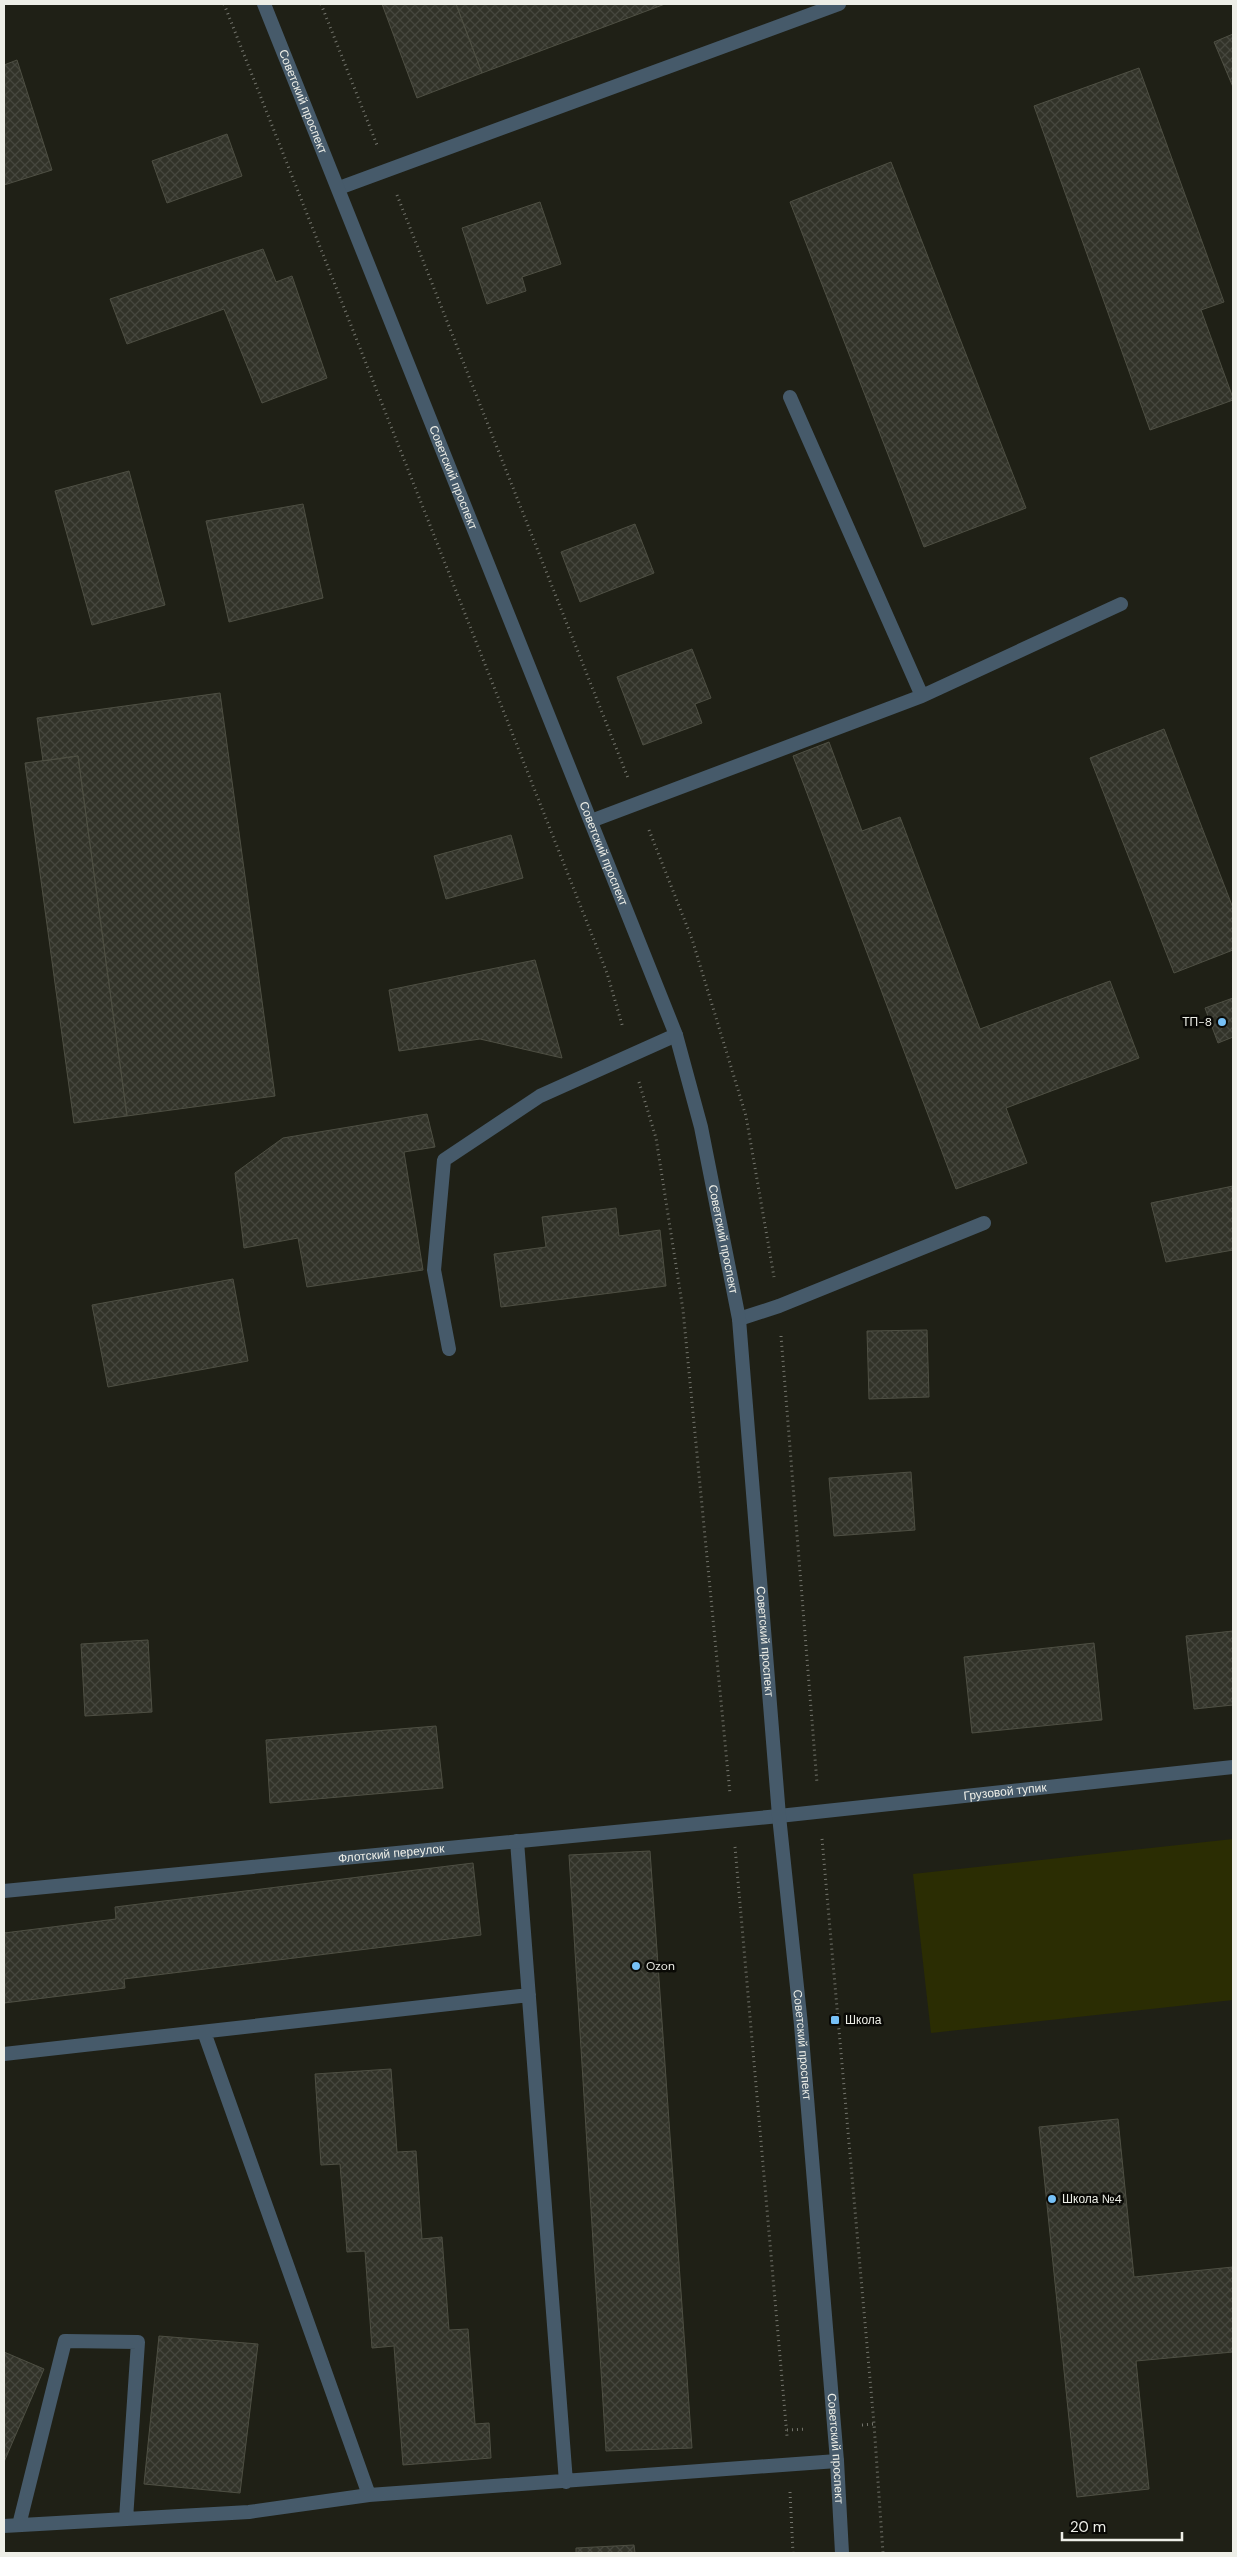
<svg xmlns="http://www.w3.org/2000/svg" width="1237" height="2557" viewBox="0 0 1237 2557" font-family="'DM Sans',sans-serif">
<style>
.green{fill:#2b2d03}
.building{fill:url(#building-cross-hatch);stroke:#4e4f43}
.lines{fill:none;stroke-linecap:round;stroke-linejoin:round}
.path{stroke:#73746c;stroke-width:3;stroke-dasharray:1 4;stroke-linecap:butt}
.service{stroke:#465a6a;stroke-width:14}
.minor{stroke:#465a6a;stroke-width:14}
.tertiary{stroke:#465a6a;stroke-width:14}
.poi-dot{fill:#76c0f6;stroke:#090905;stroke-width:2}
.labels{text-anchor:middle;stroke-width:5;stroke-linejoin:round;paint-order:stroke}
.street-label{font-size:12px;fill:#edeee7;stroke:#090905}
.poi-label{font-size:12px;fill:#edeee7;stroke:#090905;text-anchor:start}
</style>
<defs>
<pattern id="building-cross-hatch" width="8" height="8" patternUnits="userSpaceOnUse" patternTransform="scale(1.25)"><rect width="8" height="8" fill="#323329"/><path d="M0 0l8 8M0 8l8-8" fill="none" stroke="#46473e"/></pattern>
</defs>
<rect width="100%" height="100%" fill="#1f2016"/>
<path class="green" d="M1233,1839V2000L931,2033L913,1874Z"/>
<path class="building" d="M382,4H456L482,73L417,98Z
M456,4H665L482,73Z
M1233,34V87L1214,42Z
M17,60L52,170L4,185V65Z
M1139,68L1224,302L1201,310L1233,398V400L1150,430L1034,106Z
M227,134L242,176L167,203L152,161Z
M891,162L1026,508L924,547L790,202Z
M540,202L561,264L522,277L526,291L487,304L462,228Z
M263,249L276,282L292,276L327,378L262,403L224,309L127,344L110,299Z
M129,471L165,605L92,625L55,491Z
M303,504L323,598L229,622L206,521Z
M635,524L654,573L580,602L561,552Z
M692,649L711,698L695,704L702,723L643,745L617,677Z
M220,693L275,1096L127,1116L78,756L43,761L37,718Z
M1164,729L1233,908V950L1174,973L1090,758Z
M829,742L862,831L900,817L980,1029L1110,981L1139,1058L1006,1108L1027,1163L956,1189L793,756Z
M78,756L127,1116L74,1123L25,763Z
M511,835L523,878L446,899L434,856Z
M535,960L562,1058L480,1039L399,1051L389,990Z
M1233,998V1037L1218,1043L1205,1008Z
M427,1114L435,1147L404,1152L423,1270L307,1287L298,1238L244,1248L235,1173L283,1138Z
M1233,1186V1250L1166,1262L1151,1203Z
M616,1208L619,1236L660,1230L666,1286L501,1307L494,1254L546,1247L542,1217Z
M233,1279L248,1361L108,1387L92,1305Z
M927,1330L929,1397L869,1399L867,1331Z
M911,1472L915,1530L834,1536L829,1478Z
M1233,1631V1705L1194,1709L1186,1636Z
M148,1640L152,1712L85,1716L81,1644Z
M1094,1643L1102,1720L972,1733L964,1657Z
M436,1726L443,1788L270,1803L266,1740Z
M650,1851L692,2448L606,2451L569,1855Z
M473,1863L481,1935L124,1979L125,1988L4,2003V1933L116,1919L115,1907Z
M391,2069L397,2152L416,2151L422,2239L442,2237L449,2330L468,2329L475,2424L489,2423L491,2458L403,2465L394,2346L372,2348L365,2251L347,2252L340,2164L321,2165L315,2074Z
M1118,2119L1134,2277L1233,2267V2352L1136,2361L1149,2489L1077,2497L1039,2127Z
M159,2336L258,2344L240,2493L144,2484Z
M4,2352L44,2369L4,2462Z
M634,2545L635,2553H576V2548Z"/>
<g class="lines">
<path class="path" d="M224,4L607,973L623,1028
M321,4L377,145
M397,195L628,778
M649,830L692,939L746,1116L774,1277
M639,1082L656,1138L683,1310L730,1794
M781,1336L817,1783
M822,1839L874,2424L883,2553
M735,1847L787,2436
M862,2425L874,2424
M787,2430L806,2429
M790,2492L793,2553"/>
<path class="service" d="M339,188L839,4
M922,696L1121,604
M591,821L922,696L790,397
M739,1319L779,1306L984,1223
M449,1349L434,1270L444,1160L540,1096L676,1035
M517,1841L566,2482
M204,2032L369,2495L837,2461
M4,2054L529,1995
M19,2525L65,2341L138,2342L126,2519
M4,2526L249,2512L369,2495"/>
<path class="minor" id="s1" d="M4,1891L779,1816L1233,1767"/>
<path class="tertiary" id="s2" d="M264,4L676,1035L701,1127L739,1319L779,1816L801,2025L837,2461L842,2553"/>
</g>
<g class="poi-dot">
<circle cx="1222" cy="1022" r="5"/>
<circle cx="636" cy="1966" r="5"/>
<rect x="830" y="2015" width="10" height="10" rx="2.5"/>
<circle cx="1052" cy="2199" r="5"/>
</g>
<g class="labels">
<g class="street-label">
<text dy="4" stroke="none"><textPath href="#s2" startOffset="105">Советский проспект</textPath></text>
<text dy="4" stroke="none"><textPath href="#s2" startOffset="510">Советский проспект</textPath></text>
<text dy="4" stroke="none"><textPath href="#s2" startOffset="915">Советский проспект</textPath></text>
<text dy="4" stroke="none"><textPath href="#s2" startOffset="1320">Советский проспект</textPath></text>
<text dy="4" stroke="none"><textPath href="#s2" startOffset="1725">Советский проспект</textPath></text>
<text dy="4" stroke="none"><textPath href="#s1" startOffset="1006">Грузовой тупик</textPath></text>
<text dy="4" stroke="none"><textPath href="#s1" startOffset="389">Флотский переулок</textPath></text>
<text dy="4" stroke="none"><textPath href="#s2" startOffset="2130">Советский проспект</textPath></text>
<text dy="4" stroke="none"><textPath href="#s2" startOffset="2535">Советский проспект</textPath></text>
</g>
<g class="poi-label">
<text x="1212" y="1026" text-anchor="end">ТП-8</text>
<text x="646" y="1970">Ozon</text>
<text x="845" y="2024">Школа</text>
<text x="1062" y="2203">Школа №4</text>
</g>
</g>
<rect width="1237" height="2557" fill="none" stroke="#edeee7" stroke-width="10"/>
<path d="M1062 2532v8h120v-8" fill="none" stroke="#edeee7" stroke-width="2.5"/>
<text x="1070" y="2532" font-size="15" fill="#edeee7" stroke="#090905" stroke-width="4" paint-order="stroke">20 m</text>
</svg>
